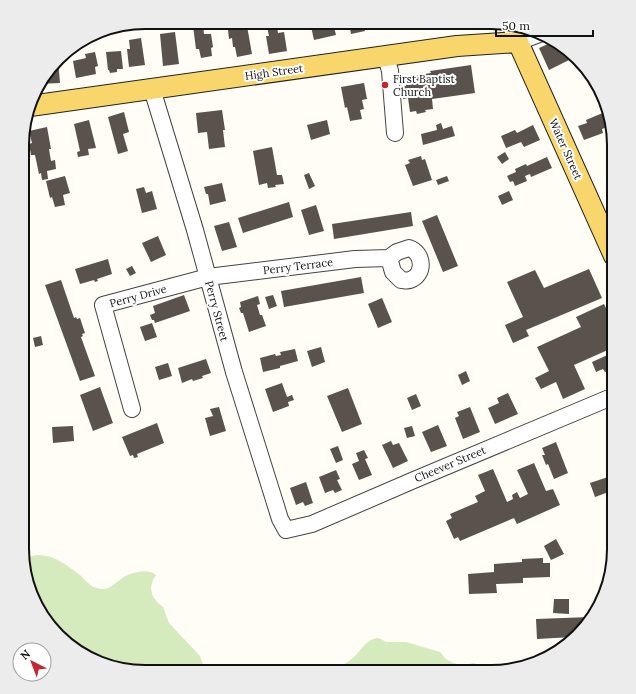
<svg xmlns="http://www.w3.org/2000/svg" width="636" height="694" viewBox="0 0 636 694" font-family="Lora,serif">
<style>
.green{fill:#d5ebbd}
.building{fill:#5a524d}
.lines{fill:none;stroke-linecap:round;stroke-linejoin:round}
.minor-casing{stroke:#444;stroke-width:18}
.major-casing{stroke:#222;stroke-width:22}
.minor{stroke:#fff;stroke-width:16}
.major{stroke:#f9d66b;stroke-width:20}
.poi-dot{fill:#c4262e;stroke:#fff;stroke-width:1.5}
.labels{text-anchor:middle;stroke-width:4;stroke-linejoin:round;paint-order:stroke}
.street-label{font-size:11px;fill:#111;stroke:#fff}
.poi-label{font-size:11px;fill:#111;stroke:#fff;text-anchor:start}
.rim{fill:none;stroke:#111;stroke-width:2}
</style>
<rect width="100%" height="100%" fill="#fffdf5"/>
<path class="green" d="M36,555C53,554 67,565 80,575C87,582 92,589 103,589C111,589 117,581 124,577C133,572 148,568 156,575L153,580L151,587L152,594L154,598L158,603L163,607L169,623L200,656L203,665L207,672H136L83,655L43,617L23,559Z
M377,638L381,639L386,642H406L440,652L446,659L453,663L462,665L474,663L492,671L498,672H326C335,670 349,662 355,656C362,649 366,640 377,638Z"/>
<path class="building" d="M266,22H276L278,33L284,32L287,51L269,54L266,36H269Z
M310,22L333,23L336,35L314,40Z
M349,23H363L365,31L351,34Z
M203,24L204,34H211L213,47L211,48L212,56L201,58L199,49H196L193,26Z
M247,26L252,54L237,57L235,47H233L232,38L229,39L228,30Z
M175,32L179,64L163,66L160,34Z
M141,38L145,65L129,67L127,49H130L129,40Z
M555,41L568,53L567,54L569,60L549,70L539,48Z
M121,51L123,69H117V72L110,73L109,70H108L106,52Z
M95,52L98,66L95,67L96,74L76,78L73,61L86,58L85,54Z
M58,59L60,83L38,84Z
M471,65L475,93L432,99L433,109L425,110L426,112L417,114L416,111L410,112L408,98L403,99L401,86H406L405,77L431,73L430,71Z
M364,83L367,99L362,100L364,109L360,110L362,119L350,121L347,107L345,108L341,87Z
M222,110L225,130H223L225,147L209,149L207,132L198,133L196,113Z
M124,112L129,132L123,134L128,151L118,154L108,117Z
M605,112L610,126L602,129L603,133L584,140L578,126L587,123L586,120Z
M89,120L96,148L88,149L89,155L78,157L77,152L80,151L74,124Z
M327,120L330,134L311,140L307,125Z
M441,123L443,129L452,126L455,136L423,145L421,134L437,130L436,125Z
M533,125L540,140L524,147L521,142L506,148L501,136L515,130L517,133Z
M47,127L51,149H49L51,161L55,160L56,169L47,171L48,179L42,180L41,173L39,174L35,155H31L29,144L32,143L29,131Z
M272,147L277,175H282L284,184L275,185L276,187L268,188L267,183L259,185L253,151Z
M505,152L509,159L502,164L497,157Z
M421,156L422,160L425,159L432,180L413,186L405,165L410,163L408,160Z
M547,157L552,168L531,177L530,174L525,176L527,181L515,186L513,181L510,182L507,176L516,172L515,169L526,164L527,166Z
M309,173L315,186L309,189L304,175Z
M65,176L70,193L63,195L65,205L55,207L52,197L50,198L46,181Z
M447,176L449,181L438,185L436,180Z
M222,183L226,201L210,205L208,194H206L204,187Z
M144,187L146,193L152,191L157,209L142,213L136,189Z
M509,191L513,200L502,205L498,196Z
M289,202L293,217L243,233L238,218Z
M316,205L324,231L309,235L301,210Z
M411,212L413,226L334,239L332,224Z
M437,215L458,266L443,272L422,221Z
M229,222L237,247L222,251L214,226Z
M158,236L166,255L151,262L142,243Z
M108,259L112,274L97,279L98,281L95,282L94,280L80,284L75,269Z
M132,266L136,273L130,276L126,269Z
M589,269L602,298L526,330L529,336L513,343L505,325L523,317L507,282L535,270L544,288Z
M361,277L364,293L284,307L281,291Z
M61,280L74,318L76,317L77,319L80,318L85,333L82,334L83,336L81,337L95,376L80,381L45,285Z
M184,295L190,311L155,323L154,320H152L150,315L155,313L153,306Z
M273,295L277,306L269,309L265,297Z
M258,296L260,304L257,305L260,315H262L266,326L249,332L243,313H241L239,308L241,307L240,302Z
M382,298L392,322L378,328L368,304Z
M604,304L614,324V367L605,372L603,369L596,372L592,362L612,353L610,349L574,365L585,389L563,399L556,382L541,389L535,378L549,371L537,347L581,327L576,317Z
M152,323L157,337L145,341L140,327Z
M41,336L43,345L35,347L33,338Z
M321,347L325,362L312,367L307,351Z
M295,349L298,361L280,366V368L263,372L260,358L275,354L276,356L281,355L280,352Z
M206,359L211,373L202,376L203,378L193,381L192,379L182,383L178,368Z
M168,363L172,376L159,380L155,367Z
M466,371L470,381L462,385L458,375Z
M282,383L287,397L292,395L294,400L288,402L289,406L273,412L265,389Z
M100,387L113,423L93,431L80,395Z
M348,388L362,424L342,432L327,396Z
M508,393L518,414L495,424L488,408L499,403L497,398Z
M416,394L421,406L412,410L407,398Z
M219,407L226,431L210,436L205,418L213,416L210,409Z
M470,407L480,432L463,439L455,418L459,416L457,412Z
M157,423L164,443L137,454L138,457L134,458L133,455L130,456L122,437Z
M438,425L447,446L431,452L422,432Z
M73,426L74,441L53,443L52,427Z
M412,426L415,436L407,438L404,428Z
M391,441L393,445L399,443L408,461L393,468L382,445Z
M556,442L568,473L554,479L548,464L546,465L542,455H545L542,448Z
M338,446L343,460L336,463L330,449Z
M364,450L368,458L365,459L372,475L359,480L352,464L359,461L356,453Z
M534,463L546,491L553,489L560,505L517,524L514,518L460,541L458,537L454,539L446,521L452,518L450,514L478,502L475,496L485,491L478,475L493,469L507,502L513,499L512,495L517,492L520,498L528,494L517,470Z
M336,470L340,479L337,480L342,490L335,493L333,490L325,493L319,477Z
M614,475V490L595,497L590,483Z
M306,482L313,503L305,506L303,502L296,505L290,488Z
M556,539L564,554L551,560L544,546Z
M543,558V563H550V577L523,578V583L496,584L497,593L469,594L468,574L494,572V564L522,562V559Z
M554,599H569V614L553,613Z
M590,612H597L573,637L537,639L536,619L590,617Z"/>
<g class="lines">
<g class="minor-casing">
<path id="minor" d="M510,24L518,42L539,34
M386,57L390,71L395,133
M152,89L195,230L234,372L276,506L280,519L286,530L312,524L414,480L614,396
M409,248C424,253 425,275 410,280C407,281 404,280 401,280L393,272L389,258L397,252Z
M132,409L103,305L208,277L355,259L389,258"/>
</g>
<g class="major-casing">
<path id="major" d="M30,106L457,46L518,42L614,256"/>
</g>
<use href="#minor" class="minor"/>
<use href="#major" class="major"/>
</g>
<circle class="poi-dot" cx="385" cy="85" r="4"/>
<g class="labels">
<g class="street-label">
<text transform="translate(274 72) rotate(-8)" y="4">High Street</text>
<text transform="translate(566 149) rotate(66)" y="4">Water Street</text>
<text transform="translate(298 266) rotate(-7)" y="4">Perry Terrace</text>
<text transform="translate(138 296) rotate(-15)" y="4">Perry Drive</text>
<text transform="translate(217 311) rotate(75)" y="4">Perry Street</text>
<text transform="translate(450 464) rotate(-23)" y="4">Cheever Street</text>
</g>
<g class="poi-label">
<text x="393" y="83">First Baptist<tspan x="393" dy="13">Church</tspan></text>
</g>
</g>
<path d="M0 0H636V694H0ZM145 29H491A116 116 0 0 1 607 145V549A116 116 0 0 1 491 665H145A116 116 0 0 1 29 549V145A116 116 0 0 1 145 29Z" fill="#ececec" fill-rule="evenodd"/>
<path class="rim" d="M145 29H491A116 116 0 0 1 607 145V549A116 116 0 0 1 491 665H145A116 116 0 0 1 29 549V145A116 116 0 0 1 145 29Z"/>
<g transform="translate(32 662) rotate(318)"><circle r="19" fill="#ffffff" stroke="#a0a0a0"/>
<path d="M0-3L7 15L0 10L-7 15Z" fill="#c4262e"/>
<text y="-6" font-size="11" font-weight="bold" text-anchor="middle" fill="#111111">N</text>
</g>
<path d="M496 30v6h97v-6" fill="none" stroke="#111111" stroke-width="2"/>
<text x="502" y="30" font-size="12" fill="#111111" stroke="#ffffff" stroke-width="3" paint-order="stroke">50 m</text>
</svg>
